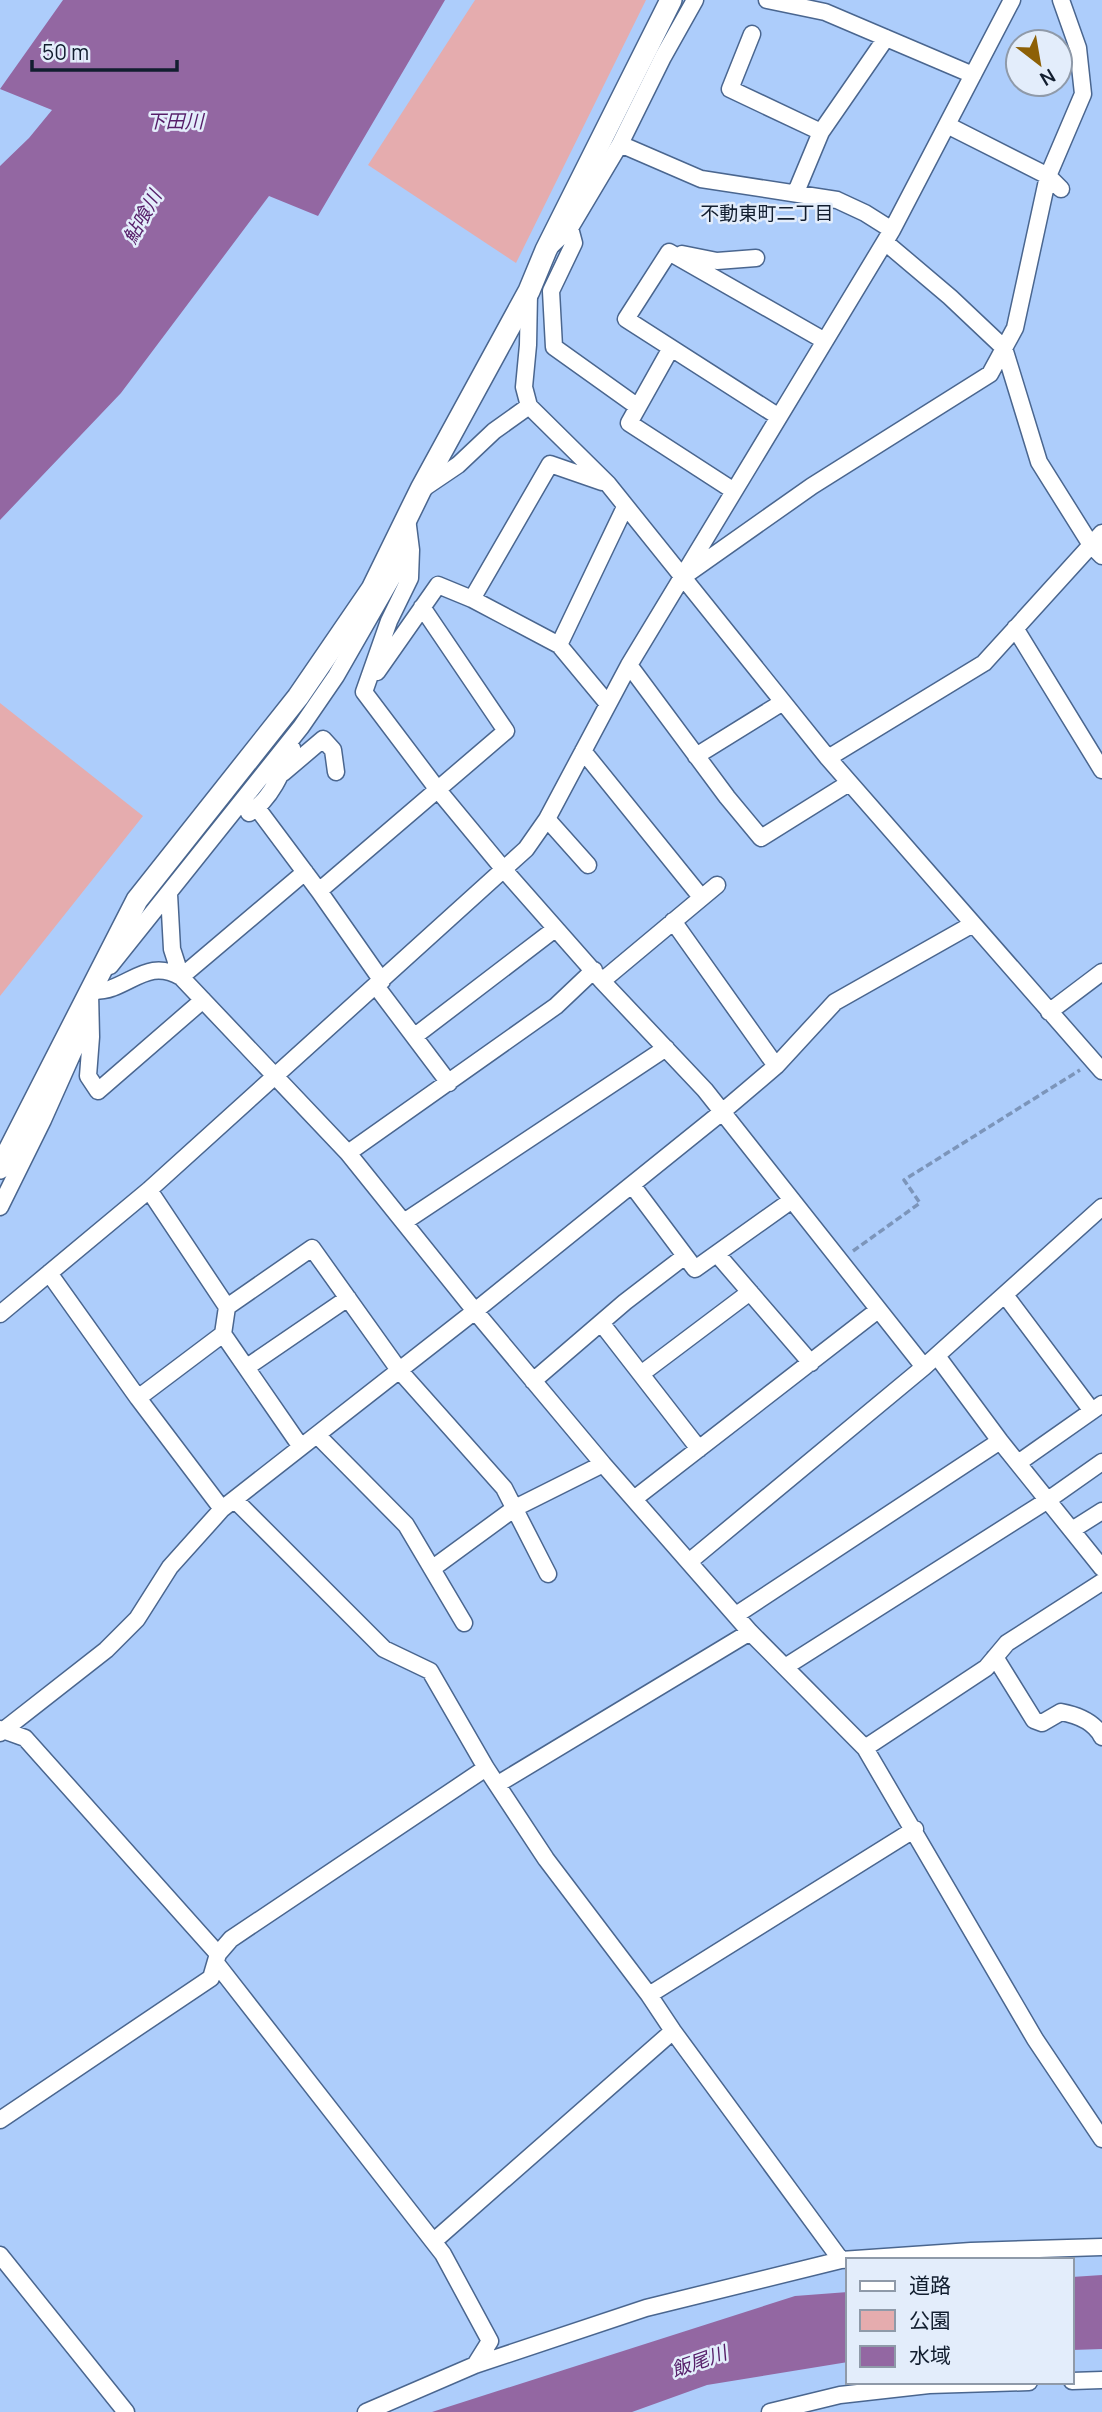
<svg xmlns="http://www.w3.org/2000/svg" width="1102" height="2412" viewBox="0 0 1102 2412" font-family="Manrope,'Noto Sans JP',sans-serif">
<style>
.green{fill:#e5acae}
.water{fill:#9367a2}
.lines{fill:none;stroke-linecap:round;stroke-linejoin:round}
.street-casing{stroke:#4a668f;stroke-width:19}
.secondary-casing{stroke:#4a668f;stroke-width:24}
.path{stroke:#7c95ba;stroke-width:3.5;stroke-dasharray:7 3.5;stroke-linecap:butt}
.street{stroke:#fff;stroke-width:16}
.secondary{stroke:#fff;stroke-width:21}
.labels{text-anchor:middle;stroke-width:5;stroke-linejoin:round;paint-order:stroke}
.water-label{font-size:19px;font-style:italic;fill:#561e69;stroke:#e3edfb}
.neighbourhood-label{font-size:19px;fill:#121e2f;stroke:#e3edfb}
</style>
<rect width="100%" height="100%" fill="#adcdfb"/>
<path class="green" d="M475,0H646L516,263L368,165Z
M0,703L143,816L0,996Z"/>
<path class="water" d="M63,0H445L318,216L269,196L121,393L0,520V166L29,138L52,110L0,89Z
M1102,2275V2349L1072,2350V2277Z
M848,2292V2362L707,2385L632,2412H432L795,2296Z"/>
<g class="lines">
<g class="street-casing">
<path id="street" d="M767,0L825,12L973,75
M752,34L730,89L821,132
M947,125L1048,176L1061,189
M620,144L701,179L837,200L865,213L892,230
M796,192L821,132L886,38
M570,228L574,243L551,291L554,347L638,407
M885,242L950,297L1004,348L1039,462L1091,545L1102,556
M552,245L570,228L620,144L663,57L695,0
M682,254L717,261L756,258
M529,293L528,345L524,387L529,406L608,484L828,758L1102,1071
M671,348L629,423L734,491
M779,417L626,319L669,252L825,341
M424,488L458,465L494,431L529,406
M407,518L411,550L410,578L389,621L364,692L438,790L505,871L602,981L705,1090L924,1367
M690,572L812,486L990,374L1015,328L1048,176L1083,94L1078,48L1061,0
M472,599L550,464L602,482
M1015,628L1102,770
M559,645L625,507
M629,665L727,797L761,838L849,783
M377,672L438,585L472,599L559,645L608,704
M583,751L701,897
M696,756L783,702
M828,758L984,663L1102,533
M283,773L323,739L333,750L336,772
M257,808L319,891L382,981
M249,813C271,800 283,770 292,748
M547,819L588,865
M319,891L506,731L422,607
M169,894L172,949L181,977L305,872
M673,921L776,1066
M110,966L301,727L336,676L399,566L404,537
M602,981L717,885
M376,986L449,1083
M90,991C97,991 105,991 112,988C138,978 153,961 181,977L348,1153L475,1311L603,1464L750,1632L865,1748L1035,2039L1102,2139
M90,992L91,1037L88,1076L98,1091L203,1000
M1049,1012L1102,972
M415,1036L555,929
M348,1153L556,1006L594,970
M632,1185L695,1269L792,1200
M149,1190L227,1307L223,1334L301,1447
M0,1207L43,1120L89,1017
M404,1222L666,1048
M717,1254L811,1363
M49,1273L138,1398L222,1509
M1005,1295L1092,1411
M227,1307L312,1248L399,1370L504,1488L548,1574
M0,1314L149,1190L526,849L547,819L629,665L892,230L1012,0
M602,1324L699,1449
M937,1356L1000,1441L1102,1568
M247,1367L348,1298
M641,1374L750,1292
M533,1381L625,1302L685,1256
M138,1398L223,1334
M317,1435L406,1525L464,1623
M1018,1463L1102,1404
M634,1499L878,1310
M235,1500L384,1649L430,1671L486,1768L546,1859L649,1995L673,2031L841,2260
M1072,1530L1102,1511
M690,1561L924,1367L1102,1207
M433,1568L515,1508L603,1464
M736,1615L1000,1441
M995,1657L1034,1720L1042,1723L1061,1712C1077,1715 1094,1721 1102,1737
M785,1667L1048,1500L1102,1462
M0,1729L25,1738L218,1954
M0,1733L106,1650L137,1619L170,1567L222,1509L475,1311L722,1112L776,1066L835,1002L973,924
M865,1748L986,1668L1007,1643L1102,1582
M498,1784L750,1632
M216,1963L443,2254L490,2341L475,2365
M649,1995L915,1829
M0,2120L211,1978L218,1954L231,1939L486,1768
M434,2241L673,2031
M0,2255L126,2412
M1072,2381L1102,2380
M366,2412L475,2365L646,2308L841,2260L971,2251L1102,2247
M770,2412L840,2395L929,2385L1029,2382"/>
</g>
<g class="secondary-casing">
<path id="secondary" d="M0,1168L137,900L298,697L372,589L421,489L529,291L546,250L671,0"/>
</g>
<path class="path" d="M853,1251L920,1203L904,1180L1080,1070"/>
<use href="#street" class="street"/>
<use href="#secondary" class="secondary"/>
</g>
<g class="labels">
<g class="water-label">
<text x="175" y="128">下田川</text>
<text transform="translate(142 217) rotate(-61)" y="7">鮎喰川</text>
<text transform="translate(699 2361) rotate(-19)" y="7">飯尾川</text>
</g>
<g class="neighbourhood-label">
<text x="767" y="220">不動東町二丁目</text>
</g>
</g>
<rect x="846" y="2258" width="228" height="126" fill="#e3edfb" stroke="#8f9aa9" stroke-width="2"/>
<rect x="860" y="2281" width="35" height="10" fill="#ffffff" stroke="#8f9aa9" stroke-width="2"/>
<text x="909" y="2293" font-size="21" fill="#121e2f">道路</text>
<rect x="860" y="2310" width="35" height="21" fill="#e5acae" stroke="#8f9aa9" stroke-width="2"/>
<text x="909" y="2328" font-size="21" fill="#121e2f">公園</text>
<rect x="860" y="2346" width="35" height="21" fill="#9367a2" stroke="#8f9aa9" stroke-width="2"/>
<text x="909" y="2363" font-size="21" fill="#121e2f">水域</text>
<g transform="translate(1039 63) rotate(149)"><circle r="33" fill="#e3edfb" stroke="#8f9aa9" stroke-width="2"/>
<path d="M0-5L12 26L0 18L-12 26Z" fill="#8d6006"/>
<text y="-10" font-size="19" font-weight="bold" text-anchor="middle" fill="#121e2f">N</text>
</g>
<path d="M32 60v10h145v-10" fill="none" stroke="#121e2f" stroke-width="3.5"/>
<text x="42" y="60" font-size="21" fill="#121e2f" stroke="#e3edfb" stroke-width="5" paint-order="stroke">50 m</text>
</svg>
